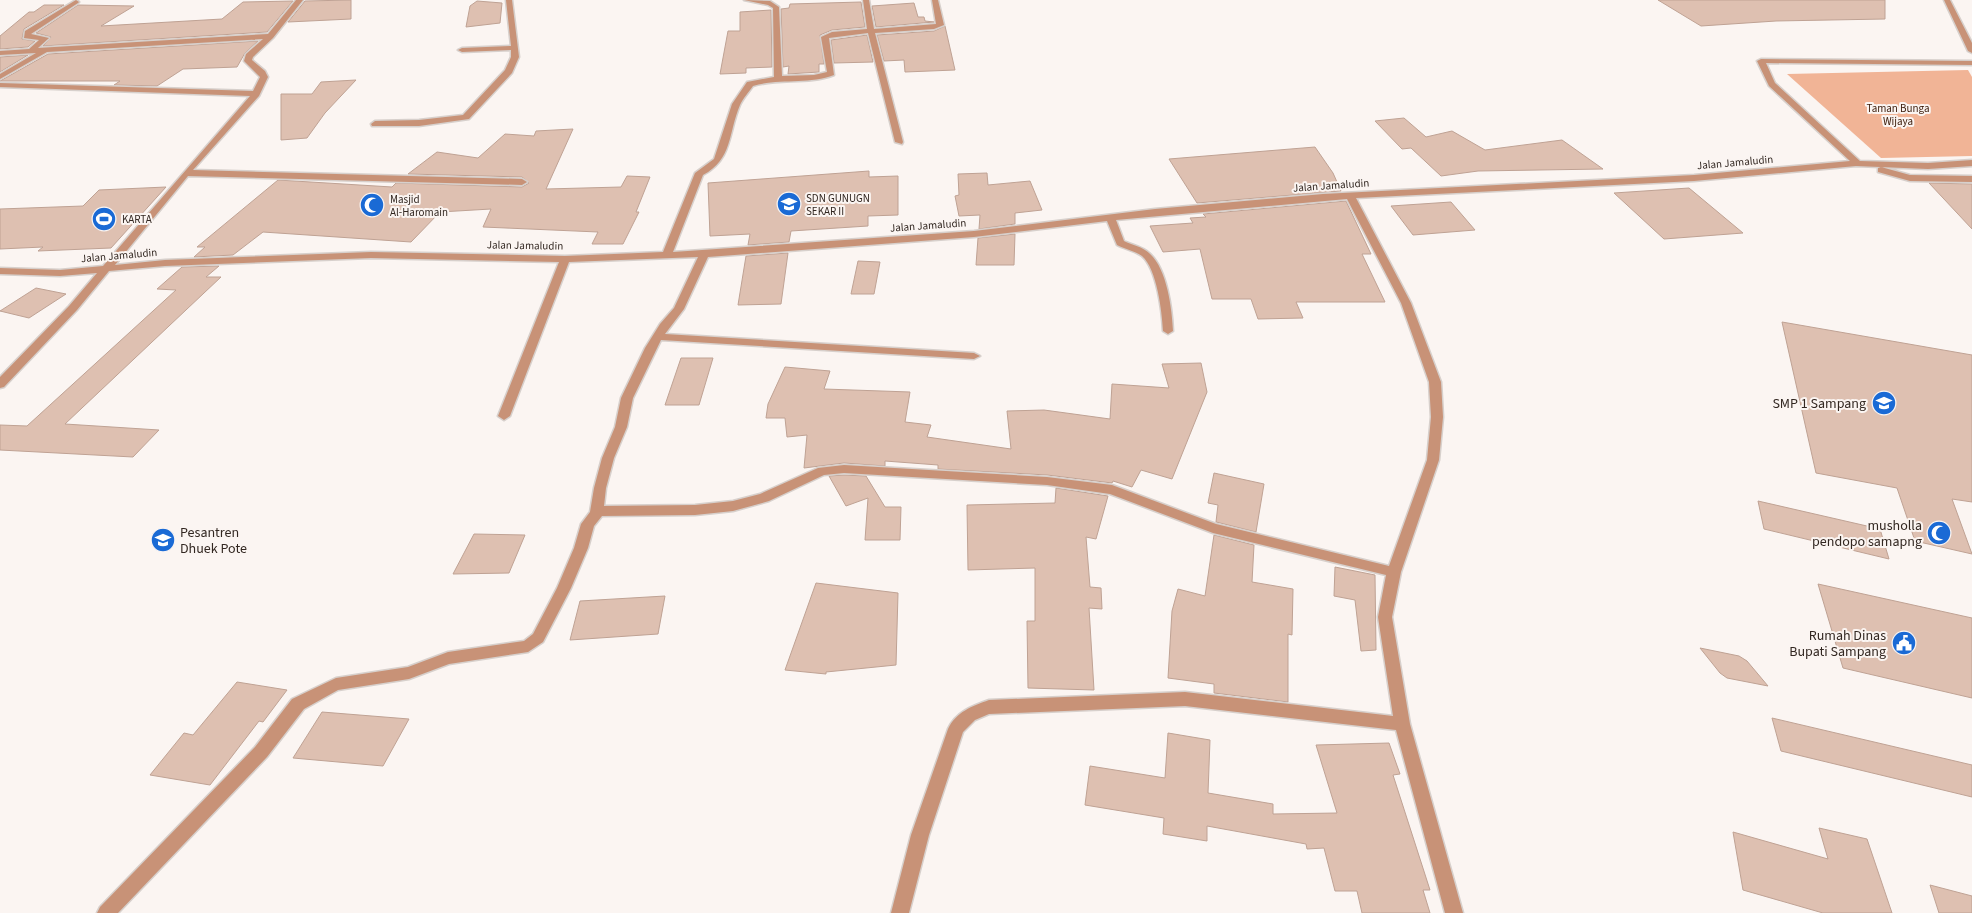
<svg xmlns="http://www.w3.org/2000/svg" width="1972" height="913" viewBox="0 0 1972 913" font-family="'Source Sans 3',sans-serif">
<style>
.green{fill:#f1b496}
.building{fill:#dec0b1;stroke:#bfa294}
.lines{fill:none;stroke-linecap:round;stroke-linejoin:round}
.minor-casing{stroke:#d7d0cc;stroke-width:3}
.minor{fill:#c89277;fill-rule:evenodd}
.labels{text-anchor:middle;stroke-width:4;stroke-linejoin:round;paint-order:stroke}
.far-park-label{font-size:11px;fill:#3f200f;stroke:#fbf5f2}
.far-street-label{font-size:11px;fill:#322721;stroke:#fbf5f2}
.far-poi-label{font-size:11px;fill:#322721;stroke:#fbf5f2;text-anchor:start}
.poi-label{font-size:14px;fill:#322721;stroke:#fbf5f2;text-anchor:end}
</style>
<rect width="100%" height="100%" fill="#fbf5f2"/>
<path class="green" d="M1968,70L1972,77V156L1881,158L1787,74Z"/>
<path class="building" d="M351,0V19L288,22L305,1Z
M1658,0H1885V19L1776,21L1701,26Z
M293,1L267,32L43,46L51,37L36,33L78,5L134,6L101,26L222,19L243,2Z
M477,1L502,3L500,23L466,27L470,6Z
M861,2L865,27L832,30L820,35L824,64H819V72L788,74L789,66L783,67L781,9L789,8L790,4Z
M914,3L918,17H924L925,21L934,22L876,27L872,6Z
M44,5H64L24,29L22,39L35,41L28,47L0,49V36L29,12H34Z
M771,10L772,67L746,68V73L720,74L728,31H740V12Z
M945,26L955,70L905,72L904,60L884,61L877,35L934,31Z
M867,35L873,62L834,63L831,40Z
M258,41L245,53L237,67L183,69L157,86L114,85L120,81H0L48,54Z
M28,55L0,72V57Z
M356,80L325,113L307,138L281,140V94H312L321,82Z
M1404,118L1426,137L1452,131L1485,150L1562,140L1603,169L1478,171L1441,176L1411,148L1402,149L1375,121Z
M573,129L546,189L621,187L627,176L650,177L636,212H639L623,244H592L598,232L483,227L491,209L440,212L411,242L263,232L233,255L194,257L205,247H197L278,180L392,187L396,183L522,187L529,183L522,177L408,174L437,152L478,158L505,134L534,136L536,131Z
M1315,147L1333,173L1341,191L1197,203L1169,159Z
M869,171V177L898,176V215L868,216V226L791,231L789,242L748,245L750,234L710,236L708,183Z
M987,173L988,185L1030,181L1042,210L1015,213V224L979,229L980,215L959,216L955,196L959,195L958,174Z
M1929,183L1972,184V229Z
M166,187L111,248L38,251L43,247L0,249V209L83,206L99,190Z
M1689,188L1743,233L1664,239L1614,193Z
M1346,201L1371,254H1362L1385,302H1296L1303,318L1258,319L1251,299H1212L1200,249L1163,252L1150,226L1193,223L1190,218L1206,217L1203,214Z
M1451,202L1475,230L1413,235L1391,206Z
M1015,234L1014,265H976L978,238Z
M788,253L781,304L738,305L746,256Z
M858,261L880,262L874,294H851Z
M219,266L206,277H221L65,424L159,430L133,457L0,450V425L27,426L176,290L157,289L182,267Z
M36,288L66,294L29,318L0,311Z
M1782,322L1972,355V502L1952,499L1972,554L1915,541L1897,488L1816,473Z
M681,358H713L699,405H665Z
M1201,363L1207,392L1172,479L1141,470L1132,487L1113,481L1112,483L1047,475L938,469V465L885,461V466L844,463L804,468L807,435L787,437L785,418H766L768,404L785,367L830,371L824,389L910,392L905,422L931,425L927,437L1011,449L1007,411L1044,410L1110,419L1112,384L1169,388L1162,364Z
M1214,473L1264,484L1256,532L1216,522L1218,505L1208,503Z
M844,475L866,476L885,507H901L900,540H865L868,498L846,506L829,476Z
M1056,488L1108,496L1096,539L1086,537L1090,587L1101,588L1102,609L1089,608L1094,690L1028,688L1027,621H1035V568L968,570L967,505L1055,503Z
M1758,501L1880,529L1889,559L1764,529Z
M474,534L525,535L509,573L453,574Z
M1214,535L1254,545L1252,582L1293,589L1292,635L1288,634V702L1214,693V684L1168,678L1172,611L1178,589L1205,596Z
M1335,567L1375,575L1376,650L1361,651L1355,600L1334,596Z
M816,583L898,593L896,665L826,672V674L785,670Z
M1818,584L1972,618V698L1843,668Z
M665,596L658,634L570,640L580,601Z
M1700,648L1739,656L1747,661L1768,686L1727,678L1720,673Z
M237,682L287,690L263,722L259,721L210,785L150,775L184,733L193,735Z
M322,712L409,719L383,766L293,758Z
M1772,718L1972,765V797L1781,751Z
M1168,733L1210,740L1208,793L1273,804V814L1337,813L1316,745L1389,743L1400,774L1393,775L1430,890H1423L1430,913H1362L1357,891H1335L1324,848L1307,849L1306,844L1207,826V841L1163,834L1164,818L1085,805L1090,766L1165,778Z
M1819,828L1867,839L1892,913H1823L1743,890L1733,832L1828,859Z
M1930,885L1972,896V913H1939Z"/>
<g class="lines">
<g class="minor-casing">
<path id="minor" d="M76,0L79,2L78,3L31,34L49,38L38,48L268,34L296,0H303L273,38L253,57L252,60L265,71L268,77L259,96L193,170L522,179L527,182L522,185L188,176L115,265L165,260L371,252L565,256L663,252L695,173L714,159L732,104L747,82L774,77L773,8L768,5L744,0L770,1L779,7L782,76L814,75L827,72L821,37L832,32L867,29L863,0H869L874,29L936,24L932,0H938L944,25L934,29L875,33L903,142L902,144L895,142L868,33L829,38L834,75C808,85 779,78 753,86C749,92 743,98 740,105C728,133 733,159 703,175L673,252L974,231L1155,209L1323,194L1694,175L1850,161L1769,86L1757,61L1761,59L1972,61V65L1766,63L1775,83L1860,161L1928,163L1972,160V166L1928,169L1856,166L1694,181L1356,198L1411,303L1441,382L1443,417L1439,460L1401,572L1392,617L1410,724L1463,913H1445L1396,730L1185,706L989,714L975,720L963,732L929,835L909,913H891L911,835L948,729C956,712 972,706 989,700L1185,692L1393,716L1378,617L1386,575L1213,533L1110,494L1047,485L844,473L824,475L769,501L733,511L695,515L602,516L594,526L588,548L571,588L543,642L528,652L449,664L409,679L338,690L304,709L267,757L118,913H97L100,907L255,747L292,699L336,678L408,667L448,652L524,641L533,634L557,588L574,548L581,524L590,512L594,488L602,458L615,427L621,398L645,348L660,324L674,308L698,257L569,262L510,416L504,420L498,416L559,262L371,258L165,266L109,271L77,310L4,387L0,388V377L69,306L97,273L60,276L0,274V268L60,270L103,266L250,96L0,87V83L253,91L260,77L244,61L246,54L263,39L47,52L0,79V74L36,53L0,55V51L29,49L39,40L24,38L25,31ZM1347,199L1401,303L1429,382L1431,417L1427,460L1389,566L1216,524L1112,485L1047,477L844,465L818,468L760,494L733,501L695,505L604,506L606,488L614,458L627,427L633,398L661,340L974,359L980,356L974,353L665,334L684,309L708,257L974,237L1107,221L1117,245C1125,249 1135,251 1142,256C1157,269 1162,312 1163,331L1168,334L1173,331C1172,309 1167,268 1149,253C1143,247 1132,245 1124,241L1116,220Z
M506,0H512L519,57L512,73L469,119L419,126H372L371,124L375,121L419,120L463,115L505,70L511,57V50L462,52L458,50L462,48L511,46Z
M1944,0H1950L1972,43V53L1968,51Z
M1881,167L1910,175L1972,176V182L1910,181L1878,172V168Z"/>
</g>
<use href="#minor" class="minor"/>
</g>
<defs>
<g id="school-disc" transform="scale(1.25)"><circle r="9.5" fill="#1a6ad5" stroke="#fbf5f2"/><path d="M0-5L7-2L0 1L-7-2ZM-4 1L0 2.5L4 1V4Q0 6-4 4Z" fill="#fff"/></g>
<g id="mosque-disc" transform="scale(1.25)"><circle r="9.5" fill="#1a6ad5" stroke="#fbf5f2"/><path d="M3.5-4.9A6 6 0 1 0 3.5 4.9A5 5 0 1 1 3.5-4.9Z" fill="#fff"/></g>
<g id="stadium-disc" transform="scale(1.25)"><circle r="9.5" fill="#1a6ad5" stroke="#fbf5f2"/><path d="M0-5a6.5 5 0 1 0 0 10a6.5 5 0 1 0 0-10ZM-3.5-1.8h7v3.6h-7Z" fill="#fff"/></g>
<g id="civic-disc" transform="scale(1.25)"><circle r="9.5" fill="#1a6ad5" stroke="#fbf5f2"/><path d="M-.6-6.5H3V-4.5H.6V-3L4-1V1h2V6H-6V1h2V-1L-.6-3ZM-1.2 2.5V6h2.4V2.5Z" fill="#fff"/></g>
</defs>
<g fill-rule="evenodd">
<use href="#school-disc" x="789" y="204"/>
<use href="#mosque-disc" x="372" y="205"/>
<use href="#stadium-disc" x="104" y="219"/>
<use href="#school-disc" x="1884" y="403"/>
<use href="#mosque-disc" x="1939" y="533"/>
<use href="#school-disc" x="163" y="540"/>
<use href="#civic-disc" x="1904" y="643"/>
</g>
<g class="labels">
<g class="far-park-label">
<text x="1898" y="112">Taman Bunga<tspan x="1898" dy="13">Wijaya</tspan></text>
</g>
<g class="far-street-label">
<text transform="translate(1735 162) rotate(-5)" y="4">Jalan Jamaludin</text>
<text transform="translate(1331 185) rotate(-4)" y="4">Jalan Jamaludin</text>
<text transform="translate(928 225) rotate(-4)" y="4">Jalan Jamaludin</text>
<text transform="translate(525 245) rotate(1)" y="4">Jalan Jamaludin</text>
<text transform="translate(119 255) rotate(-5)" y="4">Jalan Jamaludin</text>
</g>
<g class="far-poi-label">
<text x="806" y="202">SDN GUNUGN<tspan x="806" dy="13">SEKAR II</tspan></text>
<text x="390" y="203">Masjid<tspan x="390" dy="13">Al-Haromain</tspan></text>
<text x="122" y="223">KARTA</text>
</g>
<g class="poi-label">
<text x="1866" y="408">SMP 1 Sampang</text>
<text x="1922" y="530">musholla<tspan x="1922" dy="16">pendopo samapng</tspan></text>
<text x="180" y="537" text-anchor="start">Pesantren<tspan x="180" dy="16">Dhuek Pote</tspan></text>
<text x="1886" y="640">Rumah Dinas<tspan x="1886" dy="16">Bupati Sampang</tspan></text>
</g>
</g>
</svg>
